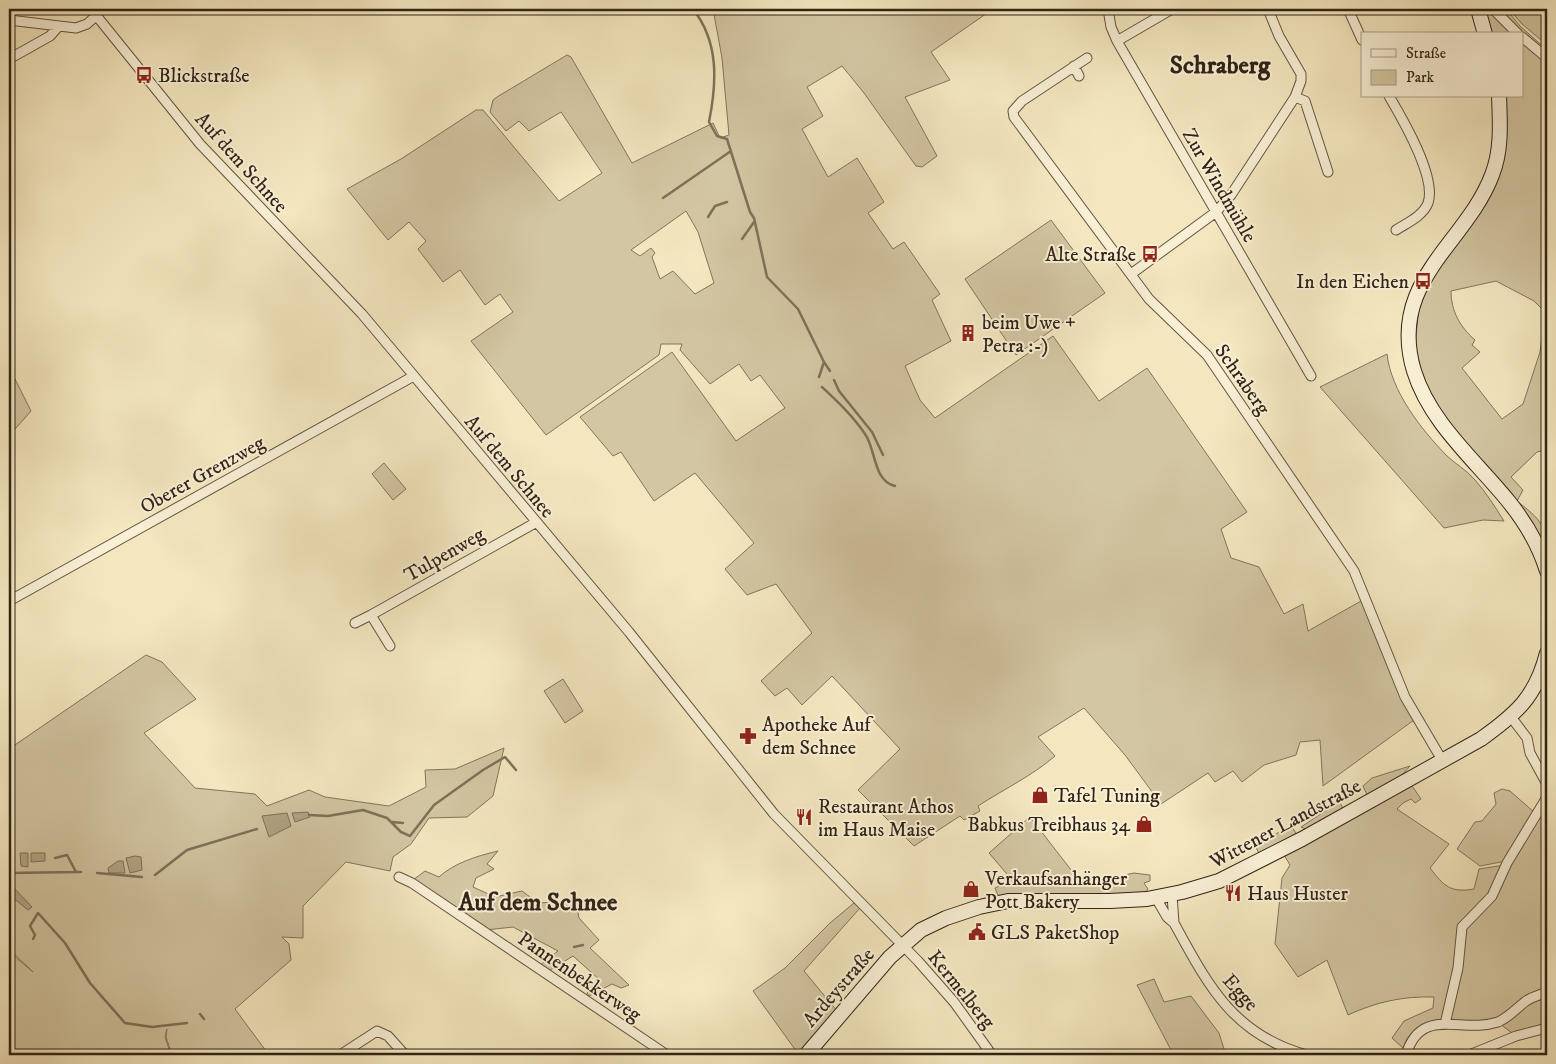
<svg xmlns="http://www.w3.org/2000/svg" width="1556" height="1064" viewBox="0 0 1556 1064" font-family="'IM FELL DW Pica',serif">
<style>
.green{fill:#d3c6a2;stroke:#82755c;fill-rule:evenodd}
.water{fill:#b2a586;stroke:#7e715a}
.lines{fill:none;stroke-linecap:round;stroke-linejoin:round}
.stream{stroke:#7e715a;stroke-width:2.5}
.minor-casing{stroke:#625541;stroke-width:11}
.secondary-casing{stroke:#312417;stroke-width:16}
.minor{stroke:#f8efd5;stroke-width:9}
.secondary{stroke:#f8efd5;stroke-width:14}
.labels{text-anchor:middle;stroke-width:4;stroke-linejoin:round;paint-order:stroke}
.poi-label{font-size:20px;fill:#312417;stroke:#f8efd5;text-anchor:start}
.street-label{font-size:20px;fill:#312417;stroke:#f8efd5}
.district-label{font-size:25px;font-weight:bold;fill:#312417;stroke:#f8efd5}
</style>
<rect width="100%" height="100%" fill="#f4e7bf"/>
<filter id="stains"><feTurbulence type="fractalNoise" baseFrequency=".004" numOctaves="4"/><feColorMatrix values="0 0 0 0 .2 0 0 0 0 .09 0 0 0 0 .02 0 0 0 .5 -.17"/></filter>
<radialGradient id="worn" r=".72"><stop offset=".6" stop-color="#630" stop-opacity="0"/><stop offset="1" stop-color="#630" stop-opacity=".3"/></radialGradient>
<path class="green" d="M713,9H993L931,52L950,80L905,97L937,156L922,167L916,166L864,93L842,66L807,87L823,116L802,129L828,177L857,158L884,202L868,213L893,249L904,242L940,294L932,300L951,341L905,366L920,400L935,418L1053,336L1099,401L1147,368L1247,512L1221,529L1231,558L1259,567L1284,614L1303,604L1308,631L1361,601L1414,720L1323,786L1320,740L1300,742L1296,755L1264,765L1242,782L1233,771L1215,782L1208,773L1161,804L1125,755L1084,708L1038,737L1055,756C1032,776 1004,789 978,806L980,811L964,820L960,816L914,846L858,790L900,749L832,676L802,705L787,688L775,696L761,681L812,633L776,584L747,595L725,569L754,543L695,473L654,501L621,452L613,456L580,417L672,352L736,441L785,408L760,375L751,381L739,364L710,384L680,350L682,344H661L659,355L546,435L471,341L513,312L500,294L485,305L460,270L443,282L418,249L426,241L409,222L388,240L347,189L401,159L476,110H483L559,201L602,173L561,112L529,131L519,121L506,131L490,112L493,100L497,97L567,55L571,57L632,163L713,123L720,138L729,135L722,58ZM686,211L698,232L714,283L695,294L673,271L660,279L652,257L655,253L651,248L640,256L631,250Z
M1483,9H1506L1520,26L1547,50V450L1537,452L1511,477L1523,490L1517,501C1541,520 1547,525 1547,556L1439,412L1426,391L1415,347L1419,306L1428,283L1479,212L1503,96H1522V34H1490ZM1496,281L1534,301L1545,312L1540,352L1523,404L1502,419L1462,368L1480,352L1472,345L1475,340C1460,327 1451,311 1451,291Z
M1509,9H1547V45L1522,24Z
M1051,220L1105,293L1016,355L965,279Z
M1387,354C1391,391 1421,429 1446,455C1455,464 1467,470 1475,480C1486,492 1495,507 1504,521L1483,520L1444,528L1320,387Z
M9,367L31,411L9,436Z
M384,463L406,489L393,500L372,474Z
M146,655L162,662L196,699L144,733L195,788L255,794L267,806L309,790L325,797L389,806L426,787L425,770L455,769L504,748L493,796L467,817L429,818L411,844L393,857L390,871L346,862L303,906V938L282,937L289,944L291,960L235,1009L269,1055H172L166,1037L167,1029L165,1037L171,1055H9V957L13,955L33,972L9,949V749Z
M563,679L583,711L565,723L544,691Z
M1410,766L1395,783L1368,797L1363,786L1372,778Z
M1410,783L1421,799L1415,803L1411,799L1403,803L1397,809L1449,844L1430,868C1444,886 1450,893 1474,889L1479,869L1505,865L1490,894L1464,922L1458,935L1494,896L1510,863L1547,803V1025L1512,1033L1500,1024L1499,1018C1492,1020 1483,1023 1476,1023C1448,1024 1415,1013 1403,1048L1392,1038L1404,1021L1433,1008L1434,997C1403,996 1376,1002 1348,1015L1327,960L1298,977L1275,944L1282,878L1290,865L1284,855Z
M1502,789L1510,791L1535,813L1506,861L1480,866L1457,849L1475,822L1482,821L1496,804L1494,793Z
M1339,802L1342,806V812L1310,831L1301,827Z
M1030,817L1082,884L1134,873L1150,875V881L1144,883L1148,889L1145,893L1030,895L999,898L995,888L1012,880L989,853Z
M1291,826L1296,833L1294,838L1260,856L1255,845Z
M498,851L487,864L494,869L476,878L473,887L495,897L522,891L538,903L576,901L579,918L599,940L590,948L629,985L621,988L612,984L589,996L587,993L601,981L573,956L547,972L539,966L558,951L513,927L486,930L413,880L425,871L439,877C454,863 477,856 498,851Z
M854,903L860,908L804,971L837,1011L799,1055L753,991L785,968L830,923Z
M1154,979L1164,1002L1191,996L1219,1033L1226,1055L1172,1052L1137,985Z"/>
<path class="water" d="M308,812L310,817L295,822L292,813Z
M287,813L291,826L269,837L262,816Z
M20,853H28V867L21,866Z
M31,853H45V861L31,862Z
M135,856L141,857L142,870L130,873L126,858Z
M118,861H123L125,873H109L108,868Z
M9,885L12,886L32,907L28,910L12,897Z"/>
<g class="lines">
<path class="stream" d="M693,9C719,42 717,82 709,122L717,136L727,139L750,212L754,218L767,277L798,309L824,362L819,377
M663,198L731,151
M708,217L715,206L727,202
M742,239L754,222
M824,362L830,371
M834,380L839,391L872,432L883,455
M822,387C838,402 853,416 865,434C876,449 873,481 895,486
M309,815L328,816L363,810L387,818L401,832L410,836L434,805L483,770L505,757L516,770
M392,822L403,823
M55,858L67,855L76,872H81
M9,873L76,872
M97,873L142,877
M155,875L187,850L257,829
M33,939L35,935L30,926L38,913L65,943L90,983L125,1023L152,1027L187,1023
M574,947L583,945
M200,1014L204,1019"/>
<g class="minor-casing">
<path id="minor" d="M91,9L200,144L362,314L629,632L774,814L918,961L954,1002L992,1055
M1108,9L1111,27L1117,41L1311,376
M1348,9L1362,40
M1493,9L1518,34
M9,20L76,28L87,24L97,15
M1522,37L1547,58
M1117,41L1172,9
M1087,58L1022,101L1013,111L1014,117L1149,299L1207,355L1354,571L1405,697L1442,760
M9,59L50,36L58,27
M1074,66L1079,76
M1389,96C1402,118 1437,177 1428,203C1423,216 1407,223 1396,230
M1295,97L1305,101L1328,172
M1131,274L1216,212L1231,195L1295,97L1301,81V74L1279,36L1268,9
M9,601L412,377
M355,623L371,615
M390,646L371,615L535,523
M1511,717L1527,738L1530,753L1547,784
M399,877L412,883L667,1055
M1172,895L1174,923
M1156,898L1167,917L1174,923C1208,985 1233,1035 1307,1055
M1445,1024L1458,968L1462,927L1492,896L1507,863L1547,797
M340,1055L377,1031L388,1036L405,1055
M1406,1055C1421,1005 1461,1034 1498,1022C1508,1018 1517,1008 1526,1001C1532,997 1540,995 1547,992
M1469,1055L1516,1036L1547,1028"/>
</g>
<g class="secondary-casing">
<path id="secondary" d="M1478,9L1485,34
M1499,96C1500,123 1502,150 1492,175C1466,244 1387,281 1414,371C1430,423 1476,461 1509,502C1526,523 1539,545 1547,571
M806,1055L890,957L921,930L946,918L979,907L1008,901H1110L1147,899L1182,892L1219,881L1302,839L1481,739C1516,714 1536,697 1547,653"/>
</g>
<use href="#minor" class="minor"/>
<use href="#secondary" class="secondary"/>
</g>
<defs>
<g id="bus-bare" transform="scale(1.35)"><path d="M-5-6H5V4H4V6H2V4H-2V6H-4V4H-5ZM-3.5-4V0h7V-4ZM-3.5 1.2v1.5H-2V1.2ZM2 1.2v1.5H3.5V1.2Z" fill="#8f2418" stroke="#f8efd5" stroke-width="2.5" paint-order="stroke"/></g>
<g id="building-bare" transform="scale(1.35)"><path d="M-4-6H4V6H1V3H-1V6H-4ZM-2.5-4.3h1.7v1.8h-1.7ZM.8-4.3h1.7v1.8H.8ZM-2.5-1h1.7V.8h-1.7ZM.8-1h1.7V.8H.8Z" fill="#8f2418" stroke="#f8efd5" stroke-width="2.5" paint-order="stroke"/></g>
<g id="pharmacy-bare" transform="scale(1.35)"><path d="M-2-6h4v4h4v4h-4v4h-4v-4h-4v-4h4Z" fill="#8f2418" stroke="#f8efd5" stroke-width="2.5" paint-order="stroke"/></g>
<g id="shop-bare" transform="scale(1.35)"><path d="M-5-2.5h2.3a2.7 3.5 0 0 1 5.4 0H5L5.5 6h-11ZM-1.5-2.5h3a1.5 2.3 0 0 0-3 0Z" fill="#8f2418" stroke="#f8efd5" stroke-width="2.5" paint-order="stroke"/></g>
<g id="restaurant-bare" transform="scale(1.35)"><path d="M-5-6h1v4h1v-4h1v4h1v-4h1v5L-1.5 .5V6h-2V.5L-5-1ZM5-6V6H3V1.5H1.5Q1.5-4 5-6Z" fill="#8f2418" stroke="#f8efd5" stroke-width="2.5" paint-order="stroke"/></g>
<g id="civic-bare" transform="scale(1.35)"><path d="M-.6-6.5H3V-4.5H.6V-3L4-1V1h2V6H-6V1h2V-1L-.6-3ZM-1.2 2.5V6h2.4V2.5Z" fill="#8f2418" stroke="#f8efd5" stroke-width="2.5" paint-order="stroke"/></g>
</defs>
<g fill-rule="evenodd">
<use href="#bus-bare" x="144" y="75"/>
<use href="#bus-bare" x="1150" y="254"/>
<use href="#bus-bare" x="1423" y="281"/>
<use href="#building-bare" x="968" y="333"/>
<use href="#pharmacy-bare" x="748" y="736"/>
<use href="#shop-bare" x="1040" y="795"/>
<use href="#restaurant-bare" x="804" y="817"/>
<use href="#shop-bare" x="1144" y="824"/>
<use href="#shop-bare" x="971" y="889"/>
<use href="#restaurant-bare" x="1233" y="893"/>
<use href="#civic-bare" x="977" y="932"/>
</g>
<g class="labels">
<g class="poi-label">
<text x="158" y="82">Blickstraße</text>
<text x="1136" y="261" text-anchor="end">Alte Straße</text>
<text x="1409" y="288" text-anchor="end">In den Eichen</text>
<text x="982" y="329">beim Uwe +<tspan x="982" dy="23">Petra :-)</tspan></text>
<text x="762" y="731">Apotheke Auf<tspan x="762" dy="23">dem Schnee</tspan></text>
<text x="1054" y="802">Tafel Tuning</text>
<text x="818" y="813">Restaurant Athos<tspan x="818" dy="23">im Haus Maise</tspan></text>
<text x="1130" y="831" text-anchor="end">Babkus Treibhaus 34</text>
<text x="985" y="885">Verkaufsanhänger<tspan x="985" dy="23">Pott Bakery</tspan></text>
<text x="1247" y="900">Haus Huster</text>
<text x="991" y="939">GLS PaketShop</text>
</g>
<g class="street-label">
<text transform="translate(242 162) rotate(48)" y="7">Auf dem Schnee</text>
<text transform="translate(1220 185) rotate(60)" y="7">Zur Windmühle</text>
<text transform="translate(1243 379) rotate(55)" y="7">Schraberg</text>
<text transform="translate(510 466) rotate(50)" y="7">Auf dem Schnee</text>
<text transform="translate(202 474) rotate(-29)" y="7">Oberer Grenzweg</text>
<text transform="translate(444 554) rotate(-30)" y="7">Tulpenweg</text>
<text transform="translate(1285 823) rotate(-28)" y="7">Wittener Landstraße</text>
<text transform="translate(580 976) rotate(34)" y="7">Pannenbekkerweg</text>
<text transform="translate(838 987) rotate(-49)" y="7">Ardeystraße</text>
<text transform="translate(962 989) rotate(51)" y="7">Kermelberg</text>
<text transform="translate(1241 992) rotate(48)" y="7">Egge</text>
</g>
<g class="district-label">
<text x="1220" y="73">Schraberg</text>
<text x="538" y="910">Auf dem Schnee</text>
</g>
</g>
<rect width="1556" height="1064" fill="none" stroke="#f4e7bf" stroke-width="30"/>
<rect x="10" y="10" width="1536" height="1044" fill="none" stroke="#312417" stroke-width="2.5"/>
<rect x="15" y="15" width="1526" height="1034" fill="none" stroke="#312417"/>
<rect x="1361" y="32" width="162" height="65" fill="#f8efd5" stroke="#a89e89"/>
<rect x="1371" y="49" width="25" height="8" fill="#f8efd5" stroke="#a89e89"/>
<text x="1406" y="58" font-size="15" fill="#312417">Straße</text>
<rect x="1371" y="70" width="25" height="15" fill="#d3c6a2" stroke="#a89e89"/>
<text x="1406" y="82" font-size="15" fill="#312417">Park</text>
<rect width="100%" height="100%" filter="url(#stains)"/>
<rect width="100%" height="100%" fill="url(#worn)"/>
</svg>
